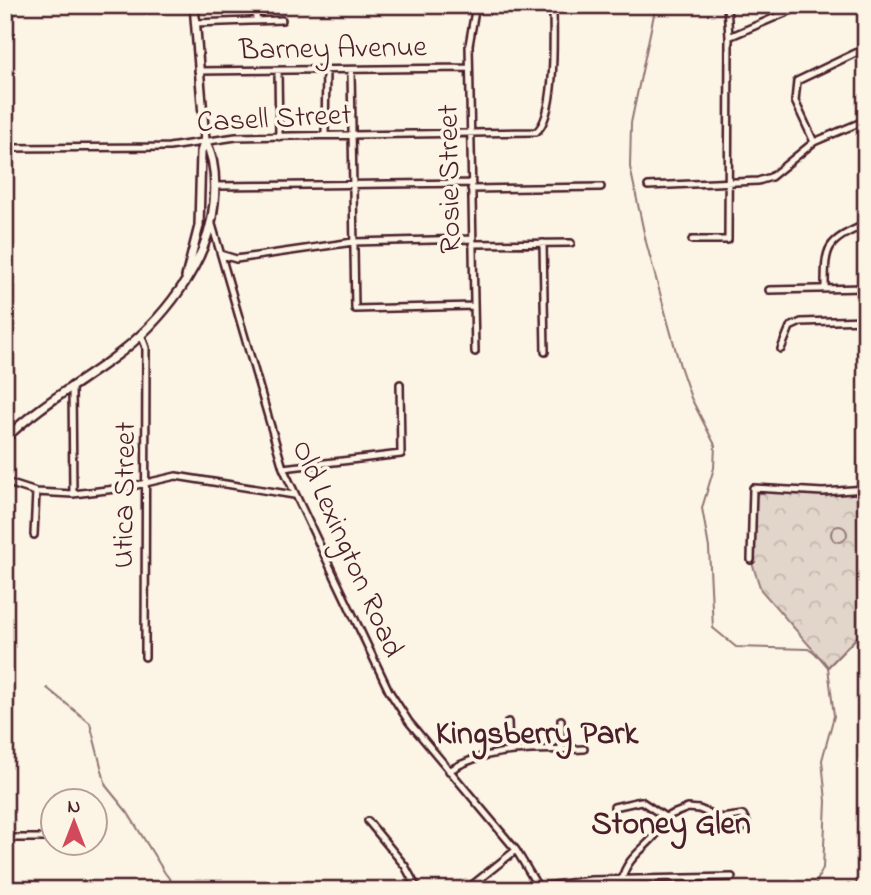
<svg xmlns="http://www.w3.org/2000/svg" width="871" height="895" viewBox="0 0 871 895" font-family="'Indie Flower',sans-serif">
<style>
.park{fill:url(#park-crowns);stroke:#967a7a;stroke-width:2}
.pitch{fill:#e2d5ca;stroke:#967a7a;stroke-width:2}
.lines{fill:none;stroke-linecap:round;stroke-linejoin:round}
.stream{stroke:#917474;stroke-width:2}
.minor-casing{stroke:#4a1f2b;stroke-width:10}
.major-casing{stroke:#4a1f2b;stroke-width:12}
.minor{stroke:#fcf5e5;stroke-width:5}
.major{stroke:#fcf5e5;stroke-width:7}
.labels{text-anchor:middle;stroke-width:7;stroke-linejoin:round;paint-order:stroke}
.street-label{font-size:30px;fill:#4a1f2b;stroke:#fcf5e5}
.neighbourhood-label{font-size:32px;font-weight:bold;fill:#4a1f2b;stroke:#fcf5e5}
</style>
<defs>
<pattern id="park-crowns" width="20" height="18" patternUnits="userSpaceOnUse" patternTransform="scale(1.75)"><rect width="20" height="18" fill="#e2d5ca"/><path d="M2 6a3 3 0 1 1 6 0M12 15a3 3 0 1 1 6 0" fill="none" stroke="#c3b6ae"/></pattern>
</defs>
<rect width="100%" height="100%" fill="#fcf5e5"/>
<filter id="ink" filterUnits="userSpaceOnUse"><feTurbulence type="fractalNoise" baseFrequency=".0143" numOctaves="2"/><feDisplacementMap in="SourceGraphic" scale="14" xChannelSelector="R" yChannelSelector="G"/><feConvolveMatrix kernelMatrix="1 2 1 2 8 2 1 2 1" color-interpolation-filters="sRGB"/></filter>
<g filter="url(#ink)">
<path class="park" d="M753,488L866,489V628L828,667L761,590L751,560Z"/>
<path class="pitch" d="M831 534a8 8 0 1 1 16 0a8 8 0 1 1-16 0Z"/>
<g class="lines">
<path class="stream" d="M656,5L631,123L630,167L646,242L680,366L691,398L715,445L714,468L702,508L709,548L713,628L736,647L808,649L821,658L828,667L834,716L822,760L826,801L823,868L813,890
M828,667L866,628
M47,688L90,723L106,786L128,813L165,873L178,890"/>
<g class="minor-casing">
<path id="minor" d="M256,20L257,5
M195,23L282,20
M729,37L804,5
M351,70L355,309L474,306
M198,71L469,68
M278,71L279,137
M325,135L326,70
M814,142L795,101L797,81L866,48
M5,148L169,147L236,137L536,132C557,116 553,32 553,5
M214,186L471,183
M648,186L758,181L771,177L814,142L866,120
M471,189L601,187
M211,221L283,468L389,691L409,722L516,850L540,890
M692,240H728L729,37L727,5
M543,243L545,352
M472,244L571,243
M223,255L236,259L353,242L472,239
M825,289C825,245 826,242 866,224
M769,290L866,288
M141,334L146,348L145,657
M781,349L790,327L801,322L866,320
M475,352L469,45L476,5
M72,385L73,494
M283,468L401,454L400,384
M5,482L36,492L73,494L124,488L176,476L294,495
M34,535L36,492
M751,560L753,488L823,492L866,489
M508,722L509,751
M561,750V720
M449,771C489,745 539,751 584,749
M614,807L641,801L665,817C658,844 628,851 622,879
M665,817L688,808L699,809L721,818L731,829L743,828L747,823L743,815L721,818
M368,821L405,866L418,890
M5,838H47
M539,887L591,880L732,877
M466,890L516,850
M854,890L866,881"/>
</g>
<g class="major-casing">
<path id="major" d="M186,277L199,226L201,152L205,140
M5,439C37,407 75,386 112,359C161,323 209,264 214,203C216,182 215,159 205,140L194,5"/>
</g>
<use href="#minor" class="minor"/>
<use href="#major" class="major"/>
</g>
</g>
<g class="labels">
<g class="street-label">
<text transform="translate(333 47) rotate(-1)" y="10">Barney Avenue</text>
<text transform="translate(274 117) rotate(-3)" y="10">Casell Street</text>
<text transform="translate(448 179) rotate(-91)" y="10">Rosie Street</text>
<text transform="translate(123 495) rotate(-89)" y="10">Utica Street</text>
<text transform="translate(349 548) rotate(66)" y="10">Old Lexington Road</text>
</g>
<g class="neighbourhood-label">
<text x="537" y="743">Kingsberry Park</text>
<text x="671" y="833">Stoney Glen</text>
</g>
</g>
<rect width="871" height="895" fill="none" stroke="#fcf5e5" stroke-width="28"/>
<rect x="14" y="14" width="843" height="867" fill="none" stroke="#4a1f2b" stroke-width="2.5" filter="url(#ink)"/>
<g transform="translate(74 822)"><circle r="33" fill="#fcf5e5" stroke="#b59f9b" stroke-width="2"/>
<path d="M0-5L12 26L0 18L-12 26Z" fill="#d1495b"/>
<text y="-10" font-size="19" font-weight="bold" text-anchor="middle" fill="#4a1f2b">N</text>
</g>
</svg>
